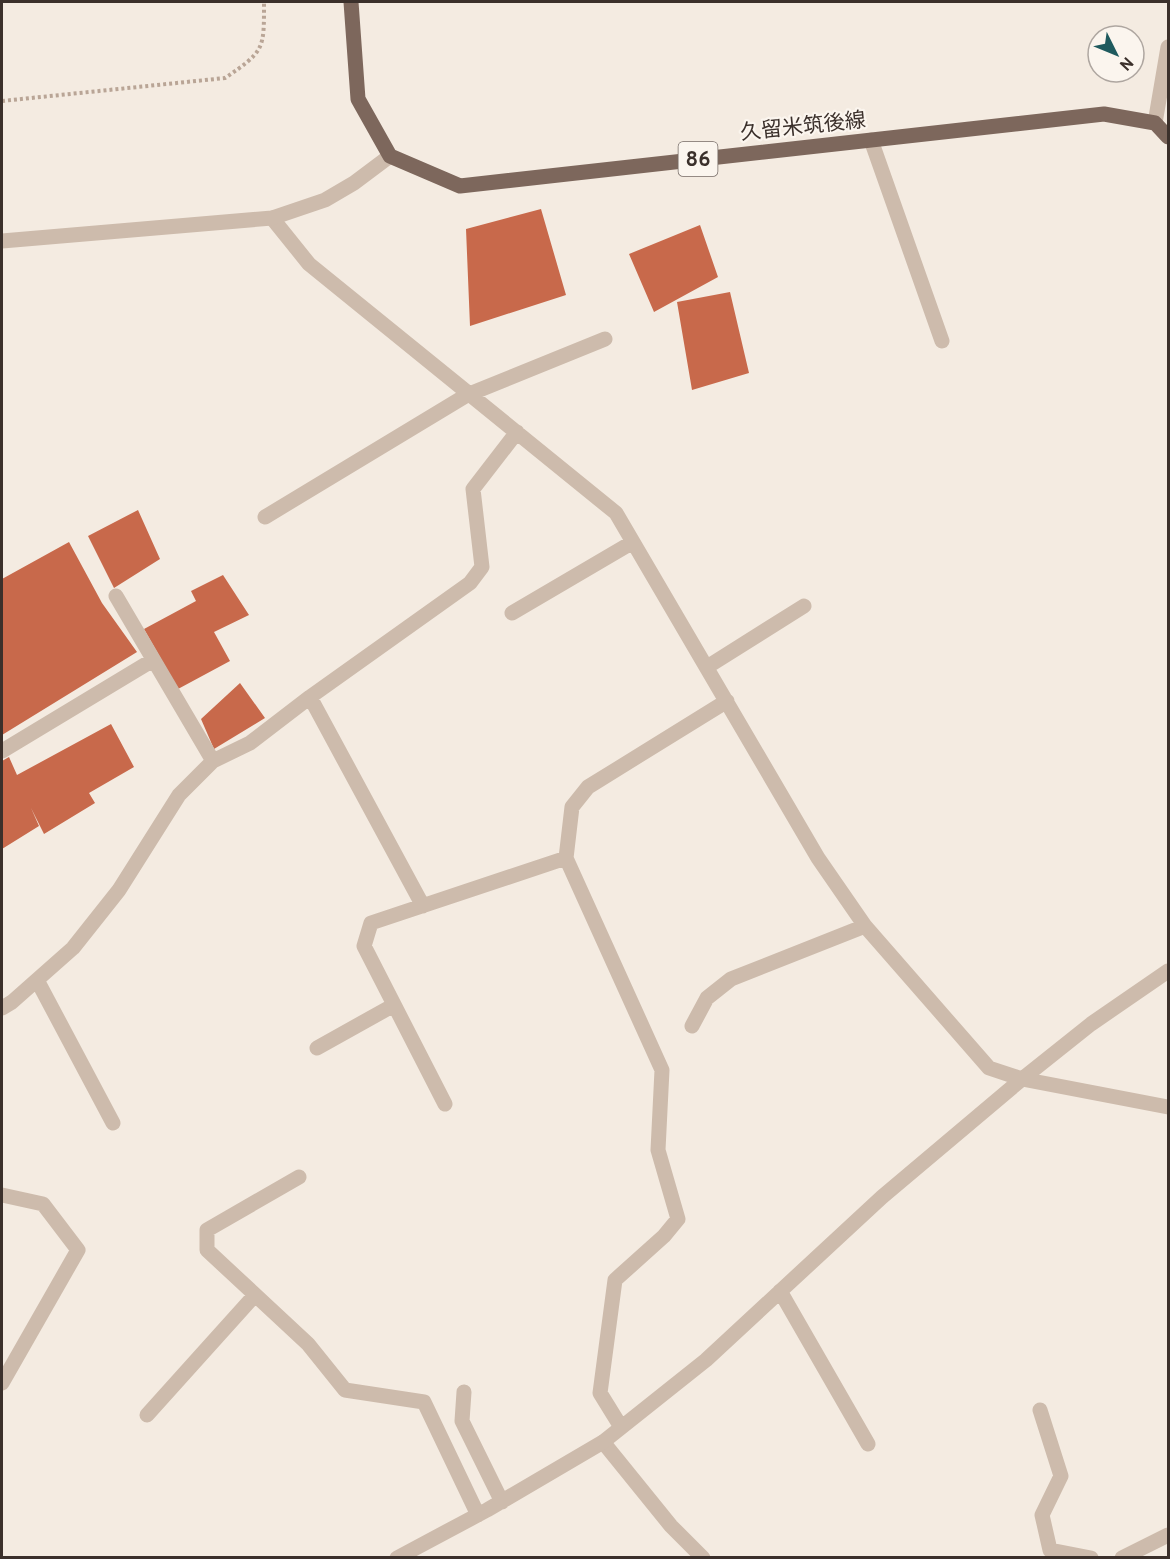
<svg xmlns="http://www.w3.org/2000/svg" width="1170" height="1559" viewBox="0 0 1170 1559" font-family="Overpass,'Noto Sans JP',sans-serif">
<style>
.building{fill:#c8694b}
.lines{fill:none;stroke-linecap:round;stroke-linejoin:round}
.path{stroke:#b9a596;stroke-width:4;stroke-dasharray:3 3;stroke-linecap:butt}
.service{stroke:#cdbbac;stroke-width:15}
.minor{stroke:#cdbbac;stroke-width:15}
.tertiary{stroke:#cdbbac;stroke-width:15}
.primary{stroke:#7d675c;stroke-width:15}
.labels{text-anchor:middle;stroke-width:4.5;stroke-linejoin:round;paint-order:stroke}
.shield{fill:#fbf5ee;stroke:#756b66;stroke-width:1.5}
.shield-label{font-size:20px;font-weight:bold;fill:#3b302b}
.street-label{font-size:21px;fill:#3b302b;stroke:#fbf5ee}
</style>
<rect width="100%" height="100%" fill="#f4ebe1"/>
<path class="building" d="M541,209L566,295L470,326L466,229Z
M700,225L718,277L654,312L629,254Z
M730,292L749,373L692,390L677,302Z
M138,510L160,559L114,588L88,536Z
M69,542L102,603L137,652L2,735V579Z
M223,575L249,615L214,632L230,661L178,689L144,629L196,601L191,591Z
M240,683L265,718L214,749L201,719Z
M111,724L134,767L89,793L95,803L44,834L31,808L39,826L2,849V761L9,757L17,775Z"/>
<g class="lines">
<path class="path" d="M2,101L225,78C265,51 264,49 264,2"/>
<path class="service" d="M1155,123L1168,47
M603,1442L671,1526L703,1558
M1122,1558L1168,1535"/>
<path class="minor" d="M871,140L942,341
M272,218L309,264L616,513L818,858L865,926L989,1068L1022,1079L1168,1107
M265,517L467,395L605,339
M116,596L213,761
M512,613L633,542
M707,667L804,606
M310,697L470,583L482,567L473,489L517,432
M2,751L153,660
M566,858L662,1070L658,1150L678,1219L664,1236L615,1280L600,1393L621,1427
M37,980L113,1123
M2,1008L12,1002L73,948L119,890L179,795L213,761L250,743L310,697L423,906
M692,1026L707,998L731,979L865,926
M317,1048L394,1005
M445,1104L364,946L371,923L566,858L572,807L588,787L727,701
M299,1177L207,1230V1250L308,1344L345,1390L424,1402L478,1515
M2,1195L43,1204L78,1250L2,1383
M780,1291L868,1444
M464,1392L462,1421L502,1502
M1040,1410L1061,1476L1042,1515L1050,1550L1091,1558
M147,1415L255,1295
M397,1558L487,1510L603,1442L706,1360L882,1197L1022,1079L1091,1024L1168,971"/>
<path class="tertiary" d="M2,241L272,218L325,200L354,183L390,156"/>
<path class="primary" d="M351,2L358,99L390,156L460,186L1104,114L1155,123L1168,137"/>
</g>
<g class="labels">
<rect class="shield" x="678.5" y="142" width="39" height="34" rx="4.5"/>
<g class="shield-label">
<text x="698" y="166">86</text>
</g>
<g class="street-label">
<text transform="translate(803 126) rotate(-6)" y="7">久留米筑後線</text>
</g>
</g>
<rect width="1170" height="1559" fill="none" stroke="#3b302b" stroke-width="6"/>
<g transform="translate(1116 54) rotate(133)"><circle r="28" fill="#fbf5ee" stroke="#aea6a0" stroke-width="1.5"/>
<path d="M0-4.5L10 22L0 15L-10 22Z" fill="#1f5a5e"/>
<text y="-9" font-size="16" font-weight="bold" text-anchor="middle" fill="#3b302b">N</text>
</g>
</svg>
